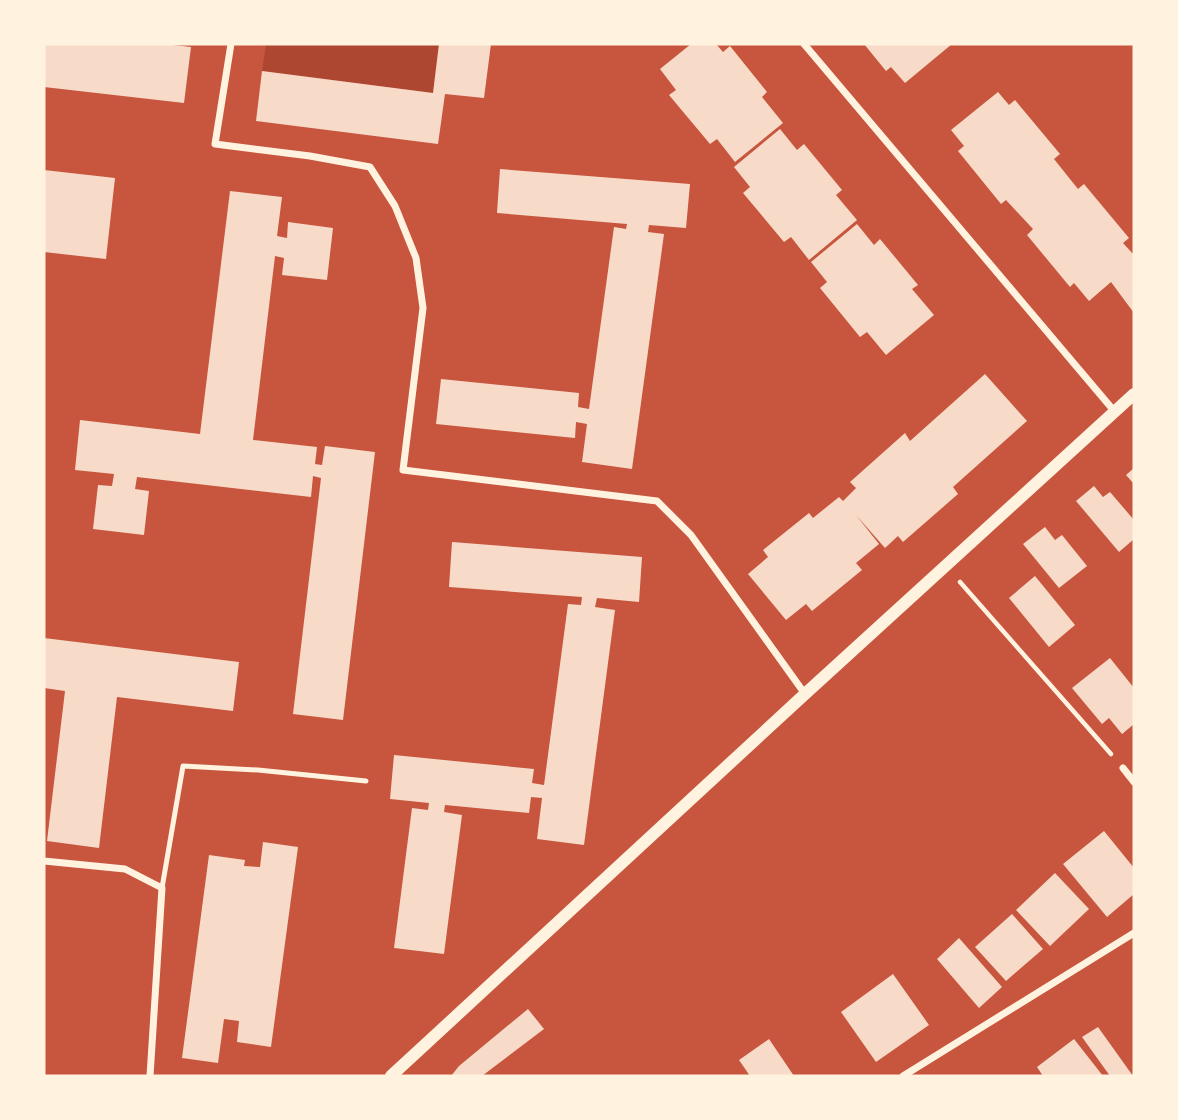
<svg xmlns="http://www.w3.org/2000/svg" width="1178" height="1120" viewBox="0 0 1178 1120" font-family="Poppins,sans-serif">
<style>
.green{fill:#ae4732}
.building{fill:#f7dbc8}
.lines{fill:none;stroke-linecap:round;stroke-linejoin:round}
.path{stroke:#fff3e0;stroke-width:4.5}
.service{stroke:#fff3e0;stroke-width:5}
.minor{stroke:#fff3e0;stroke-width:7}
.tertiary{stroke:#fff3e0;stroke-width:12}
</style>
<rect width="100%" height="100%" fill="#c8553d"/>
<path class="green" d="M266,44H439L433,93L262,71Z"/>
<path class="building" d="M44,44H164L191,47L184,103L44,87Z
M439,44H491L484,98L445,94L438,144L256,121L262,71L433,93Z
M691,44H716L723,52L730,46L767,92L762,97L783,123L735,162L717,139L710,144L669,95L676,90L660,69Z
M864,44H952L905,83L891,67L886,71Z
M998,92L1009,105L1015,100L1060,154L1054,159L1078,189L1084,184L1129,238L1123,243L1134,255V313L1111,282L1089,301L1074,283L1070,287L1027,235L1033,229L1006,200L1001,204L958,151L964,146L951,130Z
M780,129L797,150L804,144L842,190L836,195L857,220L809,260L791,237L784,242L743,193L750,187L734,167Z
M500,169L690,184L686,228L649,225L648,232L664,234L632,469L582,462L587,424L576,422L575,438L436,424L441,379L579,393L578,407L589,409L614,227L626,229L627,224L497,213Z
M44,170L115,178L106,259L44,252Z
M230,191L282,197L277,236L287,238L288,222L333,228L327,280L282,275L284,258L275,256L253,440L317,447L315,464L322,465L325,446L375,452L343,720L293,714L321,478L313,476L311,497L137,477L135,489L149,491L144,535L93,529L98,485L112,486L114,474L75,470L80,420L200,434Z
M857,224L874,245L880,239L918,285L912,289L934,315L886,355L867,332L860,337L820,288L827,282L811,262Z
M985,374L1027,421L953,487L958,494L903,542L898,536L885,548L856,515L879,544L856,563L862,570L812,611L806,604L786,620L748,574L768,557L763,550L809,513L813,518L839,497L843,501L856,488L850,482L905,433L910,441Z
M1134,468V484L1126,475Z
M1094,486L1103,497L1110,492L1134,520V539L1119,552L1076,501Z
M1045,527L1055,540L1062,535L1087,566L1059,588L1023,544Z
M452,542L642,557L639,602L597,598L595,607L615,610L584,845L537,839L542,798L531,797L529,813L445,805L444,812L462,815L444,954L394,948L412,808L428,810L429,803L390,799L394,755L534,769L532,783L544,785L568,604L581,605L582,597L449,587Z
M1035,576L1075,625L1049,647L1009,598Z
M44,638L239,662L233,711L117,697L99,848L47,841L65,691L44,688Z
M1110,658L1134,688V724L1122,734L1109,718L1102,724L1072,688Z
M1104,831L1134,868V894L1107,917L1063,864Z
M263,842L298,847L271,1047L237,1042L239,1021L224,1019L218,1063L182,1058L209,855L245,860L244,866L260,867Z
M1055,873L1089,909L1050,946L1016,910Z
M1012,914L1043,949L1006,981L975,947Z
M959,938L1002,987L979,1008L937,959Z
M893,974L929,1025L876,1062L841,1012Z
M528,1009L544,1029L482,1076H451L459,1066Z
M1098,1027L1133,1076H1110L1082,1037Z
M769,1039L794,1076H750L739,1060Z
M1074,1039L1103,1076H1043L1037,1067Z"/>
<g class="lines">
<path class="path" d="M960,582L1111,754"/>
<path class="service" d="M162,888L183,766L258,770L366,781"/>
<path class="minor" d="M231,44L215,144L310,156L370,167L395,206L416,258L423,308L403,470L657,501L691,535L805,694
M804,44L1115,412
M1123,768L1134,782
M44,861L125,869L162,888L150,1076
M903,1076L1134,933"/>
<path class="tertiary" d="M391,1076L805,694L1134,394"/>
</g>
<rect width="1178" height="1120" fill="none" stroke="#fff3e0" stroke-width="91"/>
</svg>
